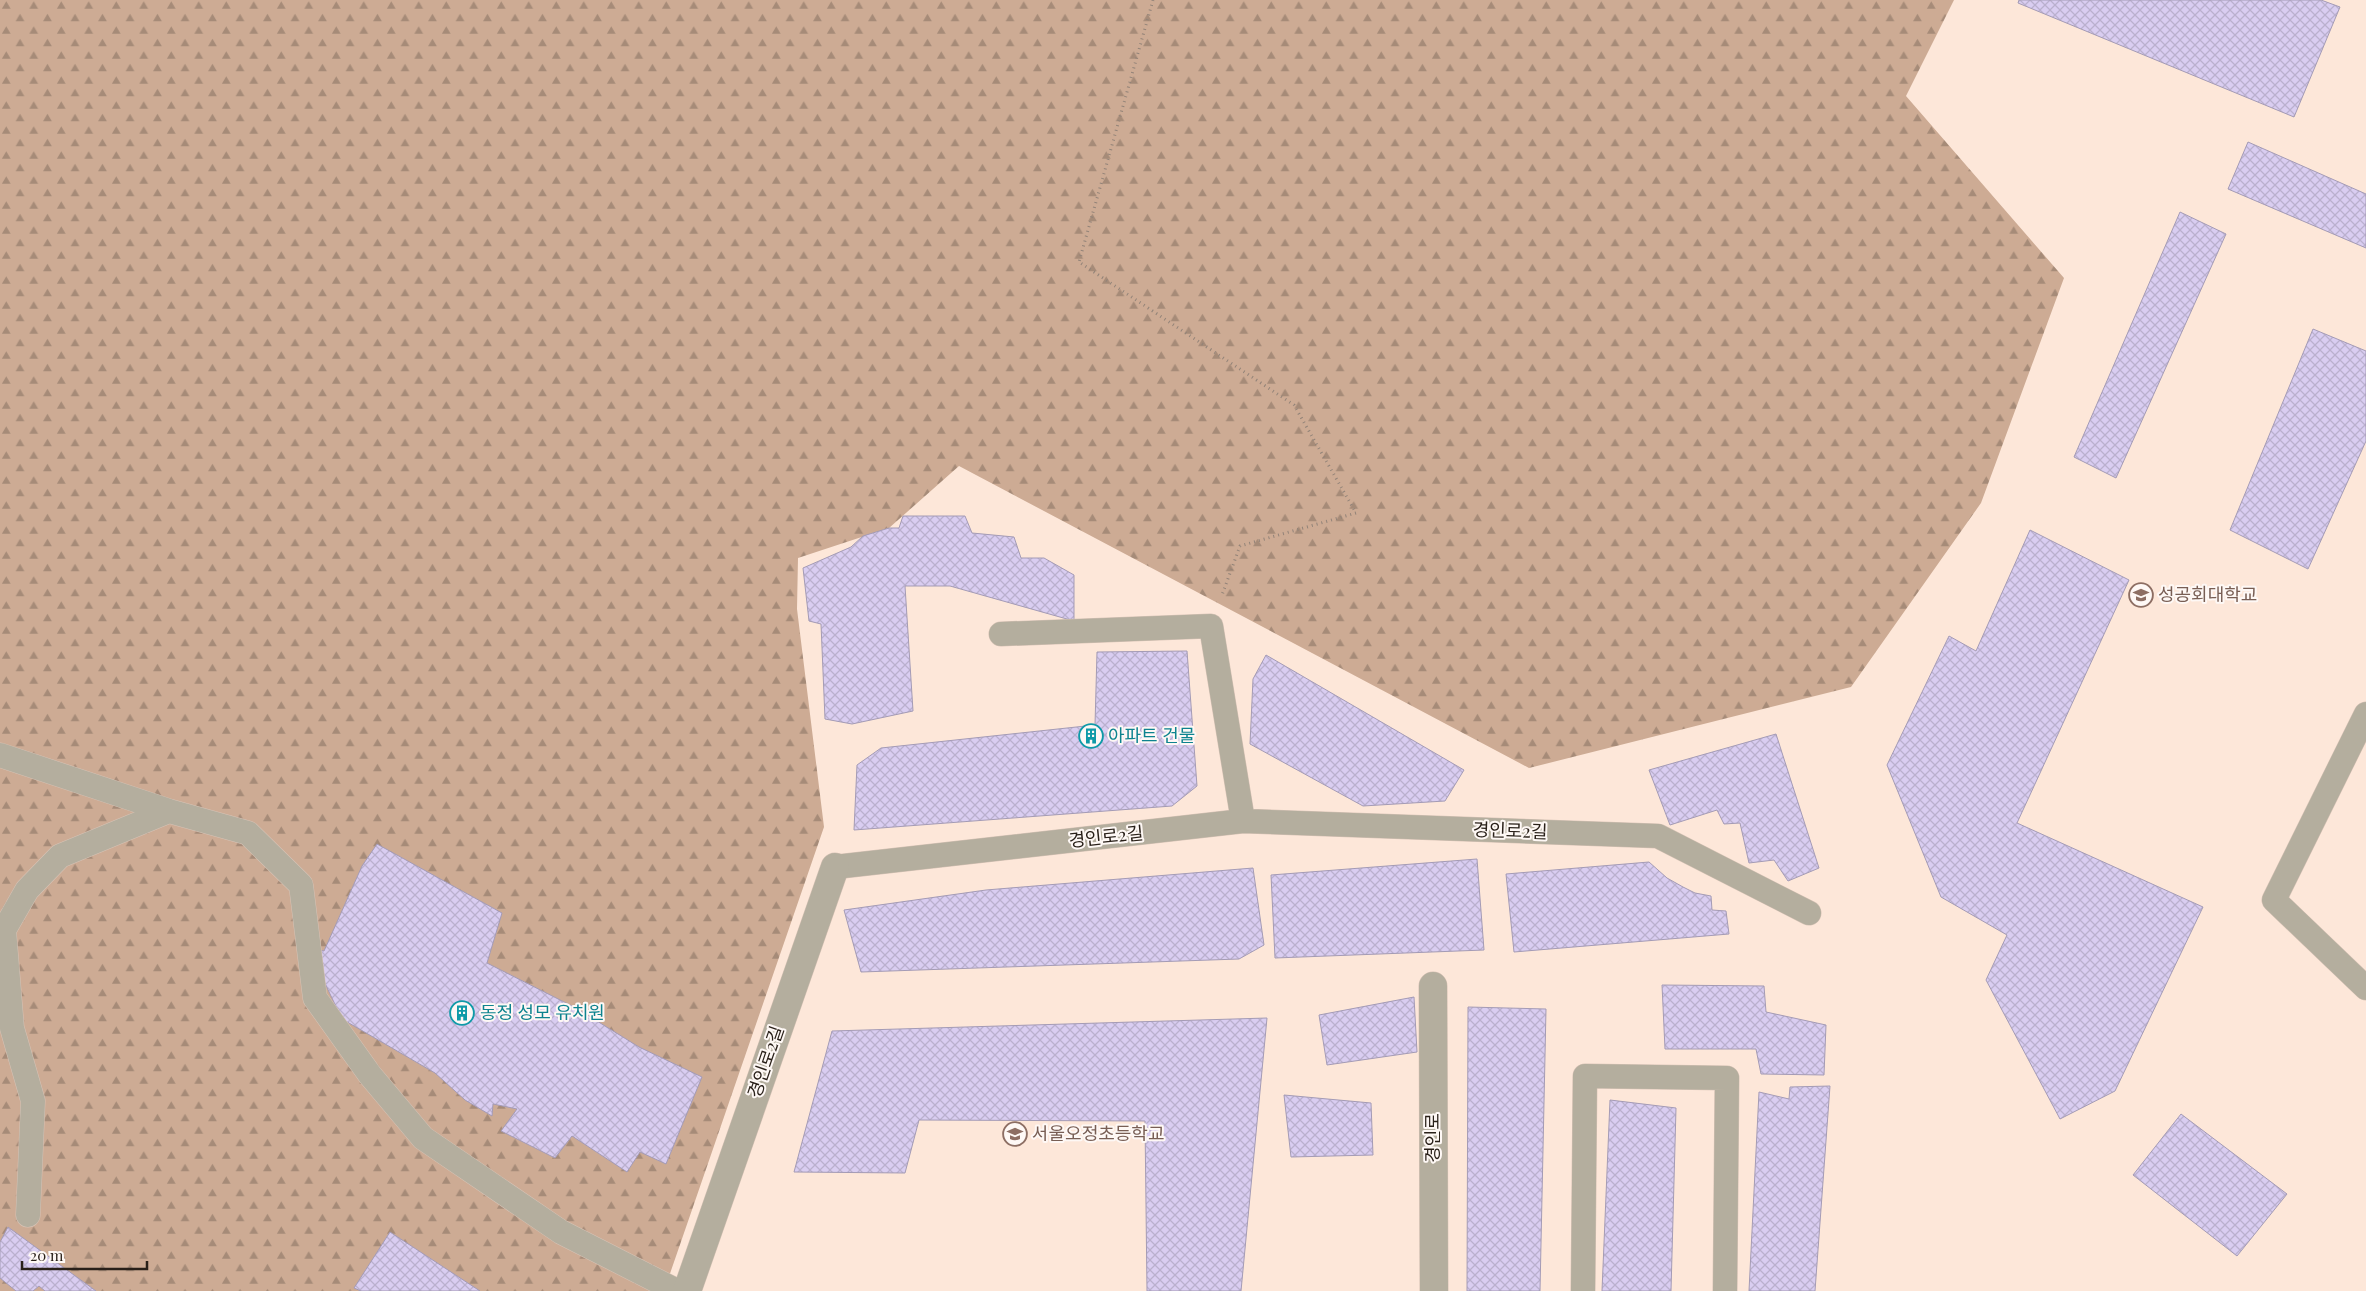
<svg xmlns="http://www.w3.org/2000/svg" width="2366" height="1291" viewBox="0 0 2366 1291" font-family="'Playfair Display','Noto Sans KR',serif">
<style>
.forest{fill:url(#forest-firs)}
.building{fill:url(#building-cross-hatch);stroke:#a49bb5}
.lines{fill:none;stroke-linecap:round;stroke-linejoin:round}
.lane-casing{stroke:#d7c3b6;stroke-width:25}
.street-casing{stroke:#d7c3b6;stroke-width:29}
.path{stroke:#928378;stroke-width:3;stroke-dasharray:1 4;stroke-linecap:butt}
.lane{stroke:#b4ae9e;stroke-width:24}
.street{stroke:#b4ae9e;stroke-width:28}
.labels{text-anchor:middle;stroke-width:4;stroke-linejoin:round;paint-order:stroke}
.education-label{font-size:18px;fill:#785e54;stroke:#fef8f5;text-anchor:start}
.culture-label{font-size:18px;fill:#0d838f;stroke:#fef8f5;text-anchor:start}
.street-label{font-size:18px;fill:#292019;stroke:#fef8f5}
</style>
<defs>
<pattern id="forest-firs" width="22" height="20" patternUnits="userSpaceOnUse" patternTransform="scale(1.25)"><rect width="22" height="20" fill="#cdab94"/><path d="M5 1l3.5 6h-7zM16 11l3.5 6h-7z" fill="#a68b78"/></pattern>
<pattern id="building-cross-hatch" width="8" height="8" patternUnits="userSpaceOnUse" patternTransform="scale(1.25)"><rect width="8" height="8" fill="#d9cdf1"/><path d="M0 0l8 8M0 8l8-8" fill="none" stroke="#bab0ce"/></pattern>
</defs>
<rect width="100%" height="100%" fill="#fde7d9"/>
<path class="forest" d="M0,0H1954L1906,96L2064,278L1981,503L1851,687L1529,768L959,466L889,528L798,558L797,609L824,827L664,1291H0Z"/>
<path class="building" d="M2019,0H2321L2340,7L2294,117L2018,3Z
M2248,142L2366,194V248L2228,189Z
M2180,212L2226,234L2116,478L2074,457Z
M2313,329L2366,351V441L2308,569L2230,530Z
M903,516H965L972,533L1014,537L1021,558H1044L1074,575V621L950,586H905L913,711L852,724L825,719L821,624L809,621L803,568L851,547L863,536L889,528H899Z
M2030,530L2129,580L2017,823L2203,907L2115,1091L2060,1119L1986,980L2007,935L1941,897L1887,765L1949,636L1976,651Z
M1187,651L1197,786L1172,806L854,830L857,765L881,748L1095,725L1097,652Z
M1266,655L1464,770L1445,801L1363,806L1250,744L1253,679Z
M1776,734L1819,868L1788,881L1774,860L1749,863L1740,823L1724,824L1717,810L1670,825L1649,770Z
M377,844L502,913L487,963L576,1008L639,1047L702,1077L666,1164L640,1152L627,1172L572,1136L555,1158L501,1131L517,1109L493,1104L492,1116L465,1100L435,1073L342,1019L308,948L324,951L362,866Z
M1477,859L1484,950L1275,958L1271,875Z
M1649,862L1667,878L1683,887L1695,893L1711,896L1712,910L1726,911L1729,934L1514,952L1506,874Z
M1253,868L1264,945L1239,959L861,972L844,910L986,890Z
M1662,985L1764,986L1766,1012L1826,1025L1824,1075L1761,1074L1756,1049H1665Z
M1414,997L1417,1052L1327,1065L1319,1015Z
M1468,1007L1546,1009L1540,1291H1467Z
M1267,1018L1241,1291H1147L1145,1121L919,1120L905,1173L794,1172L832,1031Z
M1830,1086L1815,1291H1749L1759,1092L1789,1099L1790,1087Z
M1284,1095L1371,1103L1373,1155L1291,1157Z
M1610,1100L1676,1108L1671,1291H1602Z
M2181,1114L2287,1194L2237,1256L2133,1175Z
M8,1227L96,1291H45L39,1286L33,1291H16L0,1278V1242Z
M390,1232L480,1291H361L354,1288Z"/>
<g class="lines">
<g class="lane-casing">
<path id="lane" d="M1001,634L1211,626L1243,821
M2366,714L2274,900L2366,988
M0,755L169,811L248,833L301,885L315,998L370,1075L423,1138L561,1232L677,1291
M835,867L1243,821L1658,836L1809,913
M28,1215L33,1101L12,1028L4,930L27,890L60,856L169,811
M1583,1291L1585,1076L1727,1078L1725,1291"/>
</g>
<g class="street-casing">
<path id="street" d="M1433,986L1434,1291
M687,1291L835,867"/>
</g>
<path class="path" d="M1153,0L1079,262L1294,405L1356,513L1240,546L1222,595"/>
<use href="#lane" class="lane"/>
<use href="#street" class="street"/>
</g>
<defs>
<g id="university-ring" transform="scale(1.25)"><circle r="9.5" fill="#fef8f5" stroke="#8d6e63" stroke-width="1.5"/><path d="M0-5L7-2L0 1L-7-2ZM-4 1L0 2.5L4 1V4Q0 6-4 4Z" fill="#8d6e63"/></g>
<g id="building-ring" transform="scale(1.25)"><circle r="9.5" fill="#fef8f5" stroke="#0f9aa8" stroke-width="1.5"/><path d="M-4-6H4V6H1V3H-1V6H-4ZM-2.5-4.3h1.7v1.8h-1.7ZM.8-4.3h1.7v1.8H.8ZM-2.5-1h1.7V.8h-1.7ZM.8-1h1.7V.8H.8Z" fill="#0f9aa8"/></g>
<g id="school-ring" transform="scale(1.25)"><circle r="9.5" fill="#fef8f5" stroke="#8d6e63" stroke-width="1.5"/><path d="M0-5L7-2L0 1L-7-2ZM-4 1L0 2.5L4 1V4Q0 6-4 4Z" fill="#8d6e63"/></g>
</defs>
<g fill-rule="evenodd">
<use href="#university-ring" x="2141" y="595"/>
<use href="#building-ring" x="1091" y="736"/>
<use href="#building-ring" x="462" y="1013"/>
<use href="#school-ring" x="1015" y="1134"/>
</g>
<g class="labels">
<g class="education-label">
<text x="2158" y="601">성공회대학교</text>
<text x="1032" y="1140">서울오정초등학교</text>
</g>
<g class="culture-label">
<text x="1108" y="742">아파트 건물</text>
<text x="480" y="1019">동정 성모 유치원</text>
</g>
<g class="street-label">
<text transform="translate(1510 831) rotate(2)" y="6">경인로2길</text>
<text transform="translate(1106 837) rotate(-6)" y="6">경인로2길</text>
<text transform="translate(766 1062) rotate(-71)" y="6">경인로2길</text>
<text transform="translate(1433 1138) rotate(-90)" y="6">경인로</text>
</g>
</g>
<path d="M22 1261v8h125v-8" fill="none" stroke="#292019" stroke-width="2.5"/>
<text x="30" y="1261" font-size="15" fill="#292019" stroke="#fef8f5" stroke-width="4" paint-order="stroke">20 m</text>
</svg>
